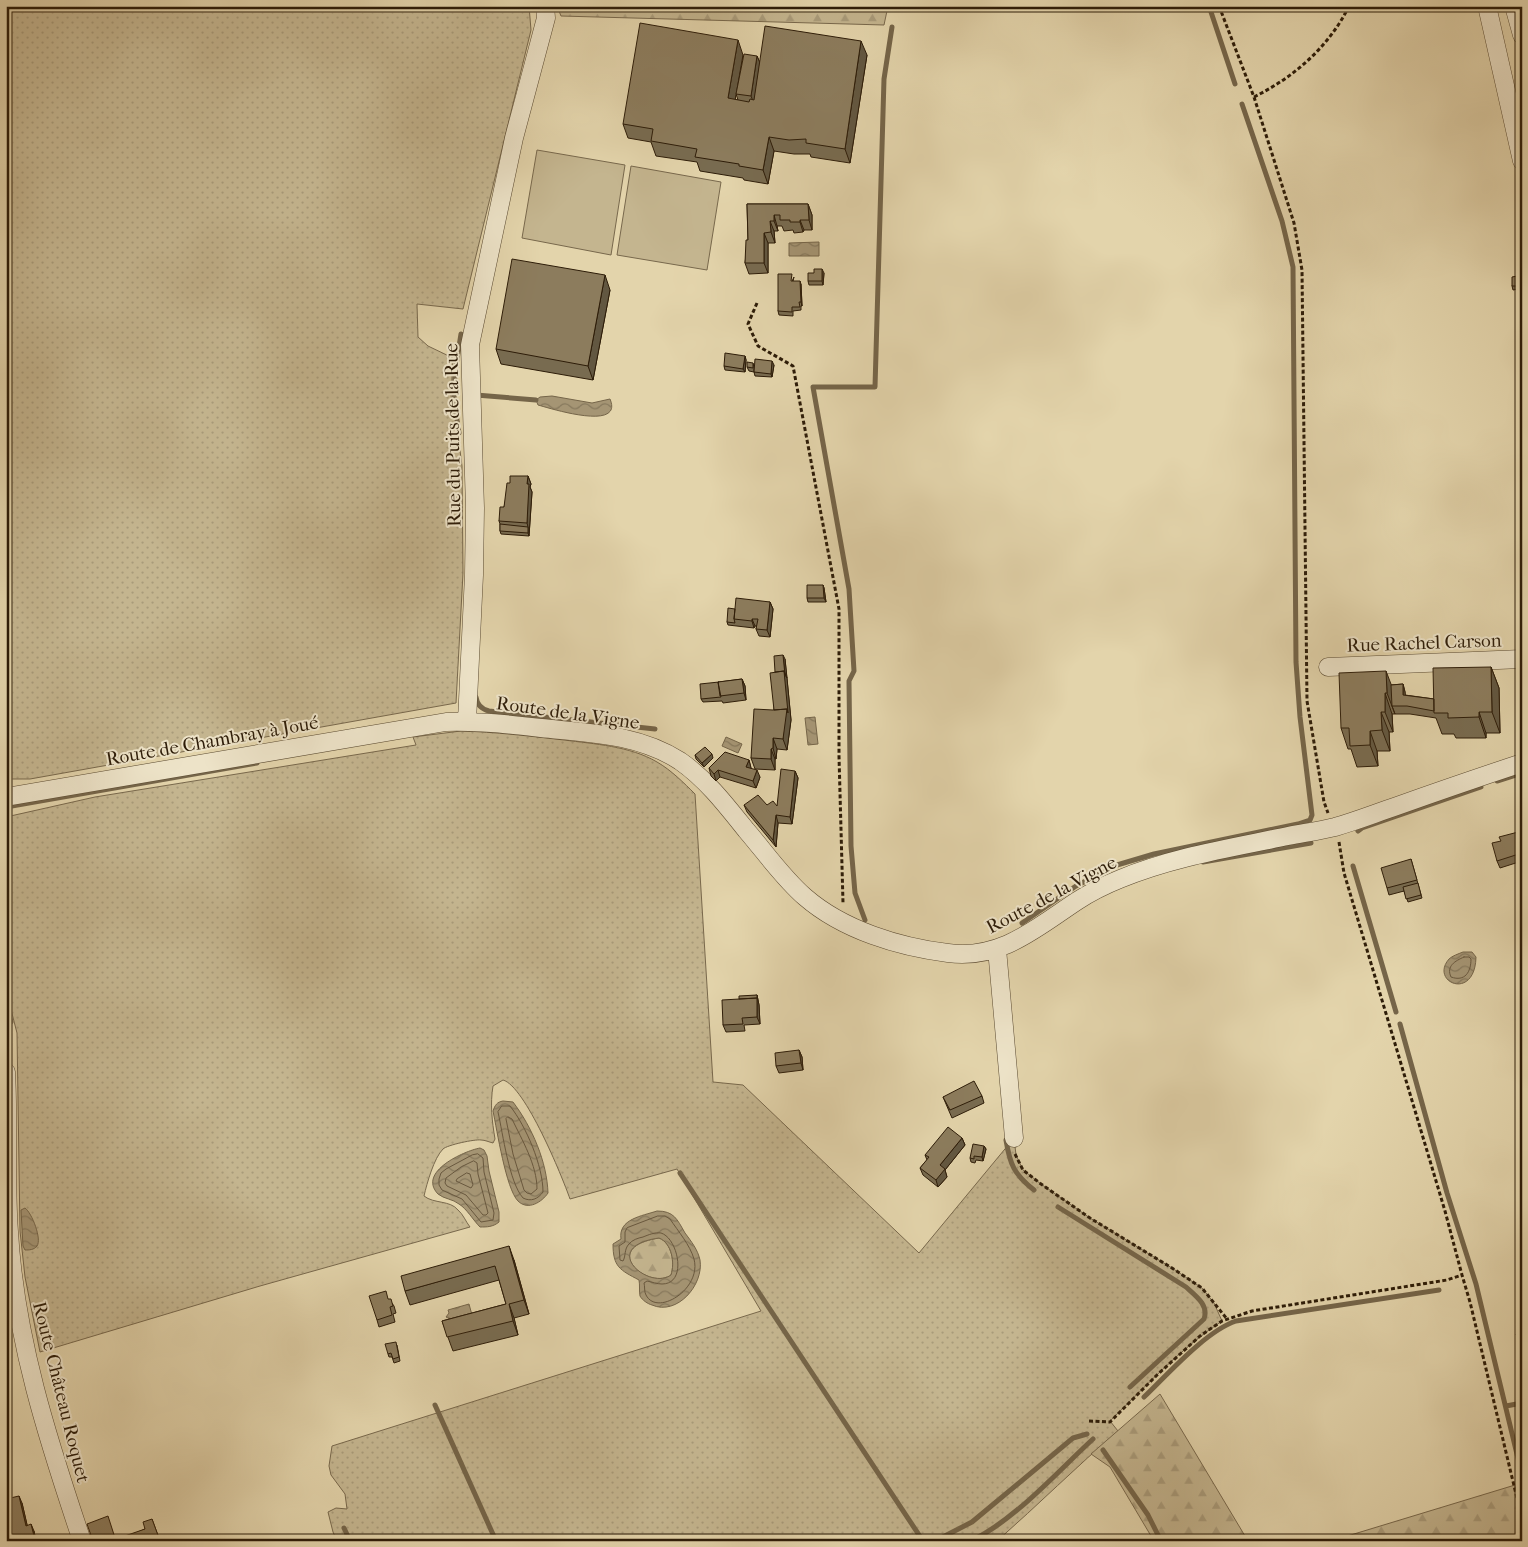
<svg xmlns="http://www.w3.org/2000/svg" width="1528" height="1547" viewBox="0 0 1528 1547" font-family="'IM FELL French Canon',serif">
<style>
.grass{fill:url(#grass-dots);stroke:#78684c}
.forest{fill:url(#forest-firs);stroke:#78684c}
.garden{fill:#c4b58f;stroke:#78684c}
.water{fill:url(#water-waves);stroke:#756549;fill-rule:evenodd}
.lines{fill:none;stroke-linecap:round;stroke-linejoin:round}
.shore{stroke:#69583e;stroke-width:1}
.stream{stroke:#756549;stroke-width:5}
.minor-casing{stroke:#5a4a31;stroke-width:19}
.path{stroke:#2d1c08;stroke-width:3;stroke-dasharray:4 2.5;stroke-linecap:butt}
.minor{stroke:#ede3c8;stroke-width:18}
.wall{fill:#786b50;stroke:#2d1c08}
.shaded-wall{fill:#625741;stroke:#2d1c08}
.building{fill:#8c7c5d;stroke:#2d1c08}
.labels{text-anchor:middle;stroke-width:4;stroke-linejoin:round;paint-order:stroke}
.street-label{font-size:19px;fill:#2d1c08;stroke:#ede3c8}
</style>
<defs>
<pattern id="grass-dots" width="8" height="8" patternUnits="userSpaceOnUse" patternTransform="scale(1.25)"><rect width="8" height="8" fill="#c4b58f"/><path d="M2 2h.1M6 6h.1" fill="none" stroke="#a99b7a" stroke-width="1.8" stroke-linecap="round"/></pattern>
<pattern id="forest-firs" width="22" height="20" patternUnits="userSpaceOnUse" patternTransform="scale(1.25)"><rect width="22" height="20" fill="#c4b58f"/><path d="M5 1l3.5 6h-7zM16 11l3.5 6h-7z" fill="#a99b7a"/></pattern>
<pattern id="water-waves" width="16" height="10" patternUnits="userSpaceOnUse" patternTransform="scale(1.25)"><rect width="16" height="10" fill="#a59574"/><path d="M0 5q4-4 8 0t8 0" fill="none" stroke="#87795d"/></pattern>
</defs>
<rect width="100%" height="100%" fill="#e3d4ab"/>
<filter id="stains"><feTurbulence type="fractalNoise" baseFrequency=".004" numOctaves="4"/><feColorMatrix values="0 0 0 0 .2 0 0 0 0 .09 0 0 0 0 .02 0 0 0 .5 -.17"/></filter>
<radialGradient id="worn" r=".72"><stop offset=".6" stop-color="#630" stop-opacity="0"/><stop offset="1" stop-color="#630" stop-opacity=".3"/></radialGradient>
<path class="grass" d="M6,6H529L531,30L463,309L417,304L418,337L428,346L453,358L451,396L457,427L462,466L463,573L456,703L30,779H6Z
M461,731C495,732 529,736 564,740C594,744 630,746 657,762C671,770 684,783 695,794L713,1082L743,1085L919,1253L1014,1138L1016,1155L1023,1170L1041,1184L1090,1218L1172,1268L1202,1288L1214,1303L1222,1321C1180,1349 1146,1386 1110,1421L1118,1431C1077,1466 1038,1505 997,1541H337L333,1532L328,1512L336,1508L347,1509L345,1494L331,1475L329,1466L332,1446L761,1311L677,1169L570,1199C562,1176 525,1086 503,1080L493,1086C490,1104 492,1121 495,1139L493,1143C489,1142 485,1140 481,1140C475,1139 447,1145 443,1149C434,1158 427,1183 424,1196C434,1204 450,1200 458,1210C463,1214 466,1222 470,1227L260,1286L40,1352L25,1277L20,1231L17,1033L6,990V817L95,797L416,745L413,737Z"/>
<path class="forest" d="M557,6H888L884,25L561,16Z
M659,1238C672,1243 675,1263 671,1275C649,1291 597,1248 659,1238Z
M1160,1394L1248,1541H1154L1110,1467L1091,1454Z
M1515,1485L1522,1519V1541H1331Z"/>
<path class="garden" d="M537,150L625,165L611,255L522,238Z
M631,166L721,182L707,270L617,255Z"/>
<path class="water" d="M819,242V256H789V243Z
M552,396L592,403L610,399C624,432 549,408 538,405L536,400L540,397Z
M815,717L818,744L808,745L805,718Z
M726,737L742,744L738,753L722,746Z
M1463,952H1472L1476,957C1475,1002 1429,982 1449,959C1452,956 1458,954 1463,952Z
M503,1101L513,1102C532,1127 547,1162 548,1193C542,1202 528,1211 518,1201C506,1189 497,1130 493,1111C495,1105 497,1102 503,1101Z
M480,1148L484,1150L487,1156L489,1171L499,1212V1222C493,1227 487,1227 480,1227C473,1220 467,1209 459,1204C453,1199 444,1199 438,1194C417,1172 464,1151 480,1148Z
M25,1208C32,1213 42,1239 37,1246C34,1250 29,1250 25,1250L23,1246L21,1210Z
M657,1211C674,1211 677,1219 685,1233C691,1241 698,1250 700,1260C704,1285 677,1316 652,1305C648,1304 642,1300 640,1296C639,1291 640,1285 639,1280C620,1270 613,1267 613,1244L621,1239C618,1219 642,1216 657,1211ZM659,1238C672,1243 675,1263 671,1275C649,1291 597,1247 659,1238Z
M469,1304L472,1315L451,1321L450,1319L446,1317L449,1313L448,1310Z"/>
<g class="lines">
<path class="shore" d="M1464,957H1469L1471,959C1471,972 1465,982 1451,977C1446,966 1455,961 1464,957Z
M502,1106H510C526,1126 543,1166 543,1192C538,1199 531,1202 523,1198C509,1182 503,1134 498,1112Z
M508,1117L512,1119C522,1140 537,1165 537,1189L531,1194L527,1193L524,1190L513,1154L506,1119Z
M478,1154L483,1158L484,1172L494,1213L493,1220L481,1222L462,1199L442,1190L439,1185V1179L441,1173L446,1169L472,1155Z
M474,1161L477,1163L478,1174L488,1213L486,1215H483L466,1195L447,1186L445,1183L446,1178L461,1167Z
M467,1173L470,1174L473,1185L471,1188L456,1181L457,1179Z
M658,1216H665L670,1219C678,1231 690,1245 694,1259C702,1289 657,1317 646,1295C644,1292 645,1286 644,1283L647,1281C652,1282 657,1284 662,1284C688,1284 678,1238 661,1233C655,1232 648,1235 643,1237C638,1238 632,1240 629,1244C624,1249 626,1256 623,1261L620,1260L619,1246L625,1242V1232L627,1228Z"/>
<path class="stream" d="M583,6L609,9L733,8L739,6
M1209,6L1235,84
M476,395L536,400
M459,433L454,400L455,372L461,334
M476,697C477,705 481,709 489,711L655,729
M1497,781L1522,773
M6,807L257,763
M1358,831L1362,828L1481,787
M1203,862L1311,843
M1353,866L1396,1012
M865,920L855,893L851,846L849,681L854,671L849,589L813,387H875L884,79L892,27
M1022,923L1076,886L1117,865L1154,854L1298,824L1310,820L1312,815L1300,717L1296,662L1293,267L1282,221L1242,104
M6,1006L11,1022
M1400,1024L1447,1193L1476,1284L1522,1475
M1006,1140C1010,1165 1014,1174 1034,1190
M680,1173L923,1541
M1058,1207L1186,1287C1196,1296 1209,1305 1204,1319L1130,1387
M1144,1397C1168,1374 1206,1331 1236,1321L1439,1290
M435,1405L496,1541
M1506,1406L1522,1403
M1103,1450L1148,1515L1161,1541
M344,1528L350,1541
M935,1541L972,1522L1073,1438L1087,1434
M971,1541C1016,1519 1056,1473 1093,1439"/>
<g class="minor-casing">
<path id="minor" d="M1487,6L1522,161
M1514,6L1522,35
M1328,667L1522,659
M467,721L474,575L475,508L470,345L514,138L546,18L545,6
M6,797L446,722C478,721 509,724 541,728C588,733 639,734 680,761C706,779 726,805 746,830C765,852 783,878 805,897C843,930 899,947 948,953C1001,960 1036,928 1077,901C1091,892 1105,885 1120,879C1173,857 1231,848 1288,836C1303,833 1319,831 1335,827C1356,821 1376,813 1397,806C1439,791 1480,777 1522,763
M997,949L1014,1138
M6,1072C9,1125 5,1178 9,1232C15,1338 48,1440 82,1541"/>
</g>
<path class="path" d="M1219,6L1254,97L1294,223L1302,270L1307,701L1324,802L1328,813
M1518,58L1522,75
M1254,97C1294,77 1329,47 1349,6
M757,303L748,324L758,346L793,366L839,609V756L843,903
M1339,842L1344,873L1445,1211L1462,1275L1470,1302L1522,1519
M1015,1154L1023,1170L1041,1184L1090,1218L1172,1268L1202,1288L1227,1319
M1089,1421L1110,1422L1157,1375L1200,1336L1222,1321L1252,1311L1447,1280L1462,1275"/>
<use href="#minor" class="minor"/>
</g>
<path class="wall" d="M743,55L735,99L738,100L736,94L757,56L760,63L867,55L850,163L811,157L810,154H794L774,151L768,184L744,180L743,178L700,171L697,162L656,156L651,142L628,138L623,124Z
M747,204H808L812,215V230H804L803,232L794,233L793,230L784,231L782,226H777L778,231H774L775,243H768V273L749,274L745,263L748,240Z
M824,273L823,285H809L808,281Z
M1517,276L1519,280V289L1513,290L1512,286Z
M794,277L793,281L801,284L802,306H801V310L793,311V316L779,315L778,311Z
M610,290L593,380L501,364L496,349Z
M745,356L746,360L745,372L725,370L724,366Z
M753,363L754,367V372L749,371L747,367Z
M774,365L772,377L755,376L754,372Z
M528,476L531,484L530,487L532,492L529,536L501,534L500,531V524L499,521L504,507L510,483Z
M823,585L824,588L826,602H808L807,598Z
M770,602L773,609L770,637L759,636L756,629L757,626H755L754,628L728,625L727,622L735,609Z
M785,659L791,720L787,750L777,749L776,759H775V770L755,769L751,758L774,710L775,672Z
M1491,667L1499,688L1500,733H1486V738H1456L1454,734H1442L1436,718L1410,714H1392L1393,732H1389L1390,751H1377L1378,766L1357,767L1351,749H1348L1341,728L1391,685L1403,684L1405,692V695L1434,699Z
M742,679L745,686L746,700L723,703L722,701L703,702L701,699L719,682Z
M695,755L713,758L704,767L696,759Z
M749,760L751,768L760,777L756,788L720,777L716,781L711,776L709,768Z
M795,771L798,778L792,824L778,823L776,847L747,812L744,805L777,806Z
M1522,831V861L1500,868L1497,861L1501,841Z
M1411,859L1422,898L1408,902L1404,891L1389,895L1387,888Z
M757,995L759,1005L760,1024L744,1025L745,1031L726,1032L723,1025L739,999Z
M799,1050L802,1057L803,1070L779,1073L776,1066Z
M982,1096L984,1103L952,1118L943,1097Z
M962,1138L965,1145L945,1170L947,1177L938,1187L923,1175L920,1168L927,1160L925,1155Z
M984,1146L986,1149L983,1161L976,1160L975,1163L971,1162L970,1158Z
M514,1260L529,1314L514,1318L518,1335L453,1351L442,1321L506,1304L499,1280L410,1305L405,1291Z
M389,1299L394,1306L396,1313L393,1314L395,1322L379,1327L377,1320Z
M1522,1328V1349L1516,1334Z
M397,1345L400,1361L394,1363L392,1357H389L388,1354Z
M6,1499L22,1503L27,1525L34,1531L36,1541H13V1539L8,1540L6,1536Z
M152,1519L160,1541H93L119,1540L145,1529Z"/>
<path class="shaded-wall" d="M738,40L743,55L733,112L728,98Z
M861,41L867,55L850,163L845,149Z
M757,56L760,63L754,104L751,96Z
M769,137L774,151L768,184L763,170Z
M808,204L812,215V230L809,220Z
M774,215L777,226L778,231L774,221Z
M800,220L804,230L803,232L800,222Z
M770,221L774,231L775,243L771,232Z
M764,233L768,243V273L764,263Z
M822,269L824,273L823,285L822,281Z
M605,275L610,290L593,380L588,366Z
M800,281L801,284L802,306L801,302Z
M745,356L746,360L745,372L743,369Z
M772,361L774,365L772,377L771,374Z
M528,476L531,484L530,487L532,492L529,536L528,533V527L527,523V484Z
M823,585L824,588L826,602L824,598Z
M770,602L773,609L770,637L767,630Z
M752,619L755,626L754,628L752,621Z
M783,655L785,659L787,678L785,675Z
M1491,667L1499,688L1500,733L1492,712Z
M784,671L787,678L791,720L787,750L783,739Z
M1386,671L1394,692L1392,706L1395,714L1387,693Z
M742,679L745,686L746,700L744,693Z
M1403,684L1405,692L1406,702L1403,695Z
M1385,693L1392,714L1393,732L1385,712Z
M1381,712L1389,732L1390,751L1382,730Z
M1479,712L1486,733V738L1479,717Z
M1370,731L1377,751L1378,766L1370,745Z
M773,738L777,749L776,759L773,748Z
M771,749L775,759V770L771,759Z
M712,754L713,758L704,767L702,763Z
M749,760L751,768L749,774L746,767Z
M718,770L720,777L716,781L714,774Z
M757,770L760,777L756,788L753,781Z
M795,771L798,778L792,824L790,817Z
M776,815L778,823L776,847L773,840Z
M757,995L759,1005L760,1024L757,1017Z
M799,1050L802,1057L803,1070L801,1063Z
M962,1138L965,1145L945,1170L947,1177L938,1187L936,1180L940,1165Z
M984,1146L986,1149L983,1161L982,1157Z
M509,1246L514,1260L529,1314L524,1300Z
M509,1304L514,1318L518,1335L513,1321Z
M19,1496L22,1503L29,1533L26,1526Z
M31,1524L34,1531L36,1541L34,1536Z"/>
<path class="building" d="M640,23L738,40L728,98L749,102L750,99L754,100L765,26L861,41L845,149L806,143V139L789,140L769,137L763,170L739,166V164L695,157L697,149L651,141L653,129L623,124Z
M744,54L757,56L751,96L736,94Z
M747,204H808L809,220H800V222H790V220H780V215H774V221H770L771,232L764,233V263H745L746,240H748Z
M512,259L605,275L588,366L496,349Z
M814,269H822V281H808V273H814Z
M778,274H792L791,281H800L801,302H799L800,307H792V312L778,311Z
M1517,276L1518,286H1512V277Z
M725,353L745,356L743,369L724,366Z
M755,359L772,361L771,374L754,372Z
M747,362L753,363V368L747,367Z
M510,476H528L527,484H529L527,523L499,521L500,507H504L507,483H510Z
M500,524L528,527V533L500,531Z
M807,585H823L824,598H807Z
M736,598L770,602L767,630L756,629L758,619H752V621L734,619Z
M728,608L735,609L734,619L735,623L727,622Z
M783,655L785,675L784,671L775,672L774,656Z
M1491,667L1492,712H1479V717L1448,718V713H1434L1433,668Z
M784,671L788,713L787,709L774,710L770,673Z
M1386,671L1387,693H1385V712H1381L1382,730L1370,731V745L1350,746L1349,728H1341L1339,673Z
M742,679L744,693L720,696L718,682Z
M718,682L721,697L701,699L700,684L719,682Z
M1403,684V695L1434,699V711L1407,706H1392L1391,685Z
M754,709L773,710L787,709L783,739L773,738V748L771,749V759L751,758Z
M705,747L712,754L702,763L695,755Z
M725,752L749,760L746,767L757,770L753,781L718,770L714,774L709,768Z
M781,769L795,771L790,817L776,815L773,840L744,805L758,795L767,805L773,801L777,806Z
M1522,831V853L1497,861L1492,843L1501,841L1499,837Z
M1411,859L1417,880L1387,888L1381,868Z
M1418,883L1421,895L1406,899L1403,887Z
M757,995V998L739,999V996Z
M757,998V1017L742,1018L743,1024L723,1025L722,1000Z
M799,1050L801,1063L776,1066L775,1053Z
M974,1081L982,1096L950,1110L943,1097Z
M948,1127L962,1138L940,1165L945,1169L936,1180L920,1168L929,1157L925,1155Z
M973,1144L984,1146L982,1157L974,1156V1159L970,1158Z
M509,1246L524,1300L509,1304L513,1321L447,1337L442,1321L506,1304L495,1266L405,1291L401,1276Z
M386,1291L388,1299H391L393,1306L390,1307L392,1315L377,1320L369,1296Z
M1522,1328V1340L1516,1334Z
M396,1342L399,1357L393,1359L391,1353L388,1354L385,1344Z
M19,1496L26,1526L31,1524L34,1536L17,1541H13L11,1532L6,1533V1499Z
M108,1516L116,1541L119,1540V1538L145,1529L143,1522L152,1519L159,1538L150,1541H93L87,1524Z"/>
<g class="labels">
<g class="street-label">
<text transform="translate(452 435) rotate(-91)" y="7">Rue du Puits de la Rue</text>
<text transform="translate(1424 642) rotate(-2)" y="7">Rue Rachel Carson</text>
<text transform="translate(568 712) rotate(8)" y="7">Route de la Vigne</text>
<text transform="translate(212 740) rotate(-10)" y="7">Route de Chambray à Joué</text>
<text transform="translate(1051 894) rotate(-28)" y="7">Route de la Vigne</text>
<text transform="translate(62 1392) rotate(76)" y="7">Route Château Roquet</text>
</g>
</g>
<rect width="1528" height="1547" fill="none" stroke="#e3d4ab" stroke-width="25"/>
<rect x="8" y="8" width="1513" height="1532" fill="none" stroke="#2d1c08" stroke-width="2.5"/>
<rect x="12" y="12" width="1503" height="1522" fill="none" stroke="#2d1c08"/>
<rect width="100%" height="100%" filter="url(#stains)"/>
<rect width="100%" height="100%" fill="url(#worn)"/>
</svg>
